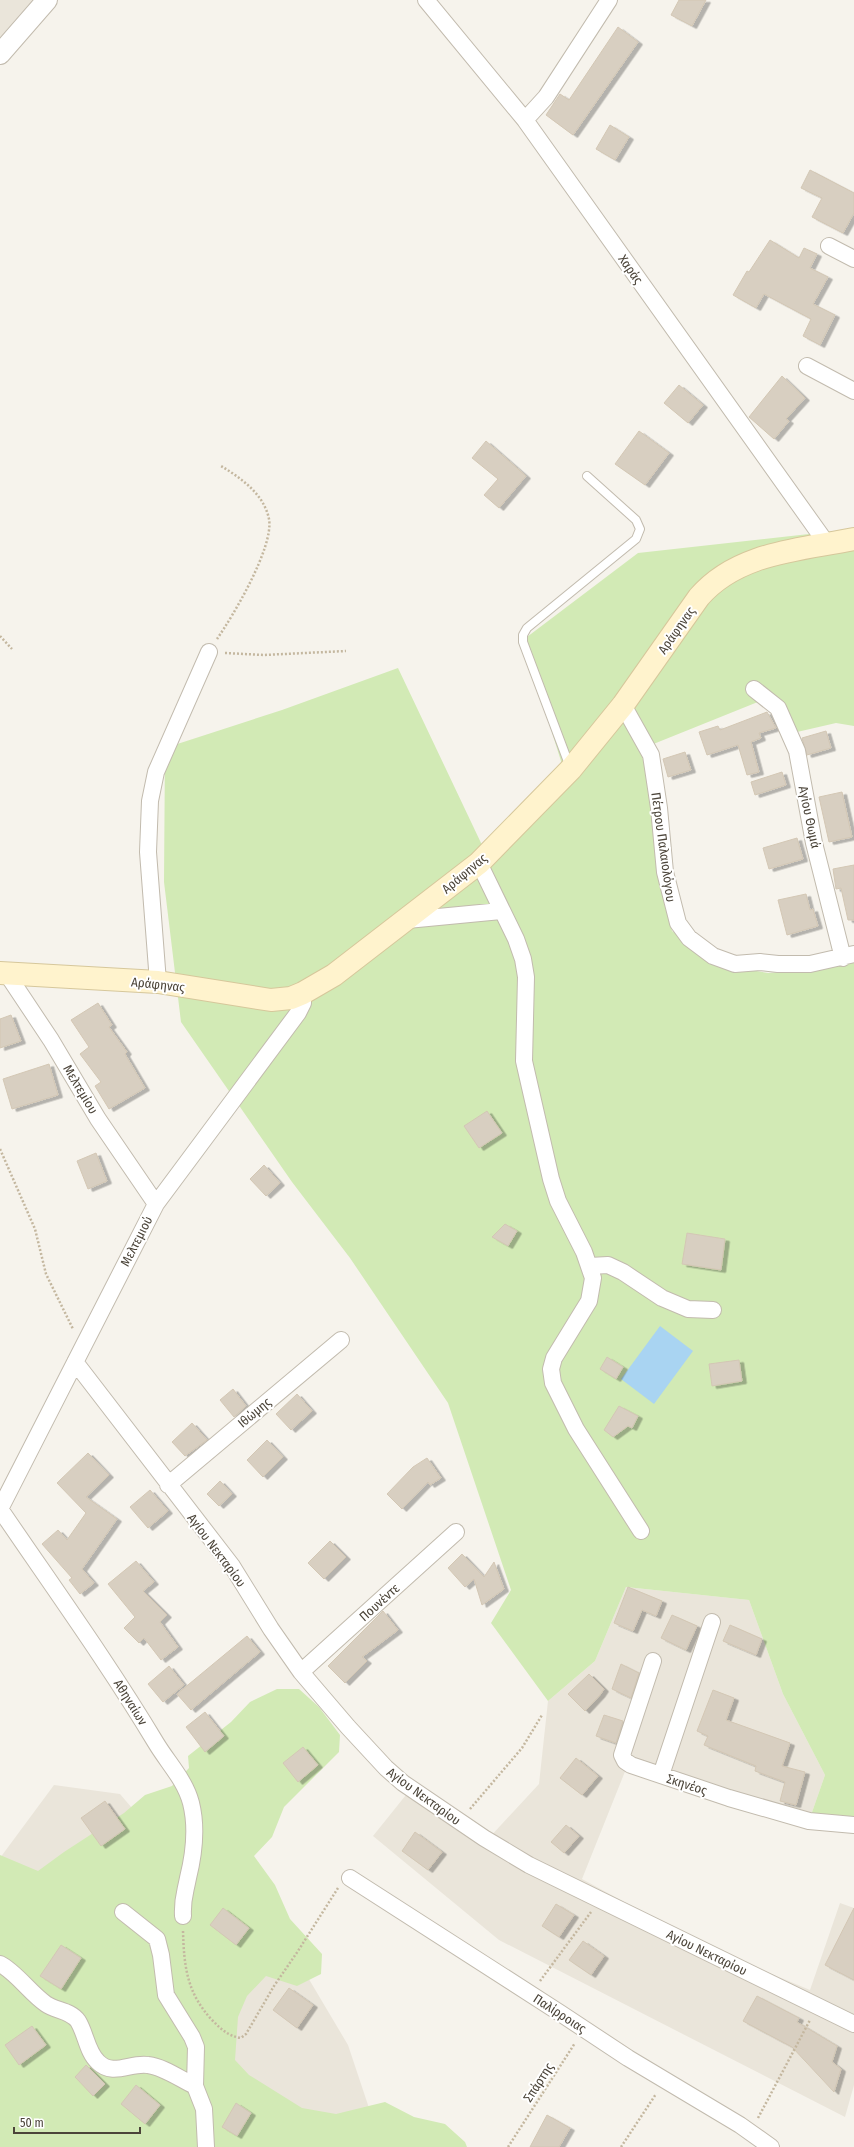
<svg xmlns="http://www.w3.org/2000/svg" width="854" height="2147" viewBox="0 0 854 2147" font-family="'Fira Sans Condensed',sans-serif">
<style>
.residential{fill:#eae5da}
.green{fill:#d2eab5}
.water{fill:#a9d4f2}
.building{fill:#d8cfc1;stroke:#d3c7b4;filter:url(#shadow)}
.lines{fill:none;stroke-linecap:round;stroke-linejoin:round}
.service-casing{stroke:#c2bbae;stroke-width:10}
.minor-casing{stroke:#c2bbae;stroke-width:18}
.tertiary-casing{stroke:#c2bbae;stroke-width:22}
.secondary-casing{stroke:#d6c79b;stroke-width:24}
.path{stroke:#c4b79f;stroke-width:2.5;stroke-dasharray:2 2;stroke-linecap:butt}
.service{stroke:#fff;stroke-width:8}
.minor{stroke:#fff;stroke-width:16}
.tertiary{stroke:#fff;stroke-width:20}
.secondary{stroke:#fff3cd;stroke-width:22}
.labels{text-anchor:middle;stroke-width:4;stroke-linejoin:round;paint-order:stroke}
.street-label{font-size:13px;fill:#4b4439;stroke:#fff}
</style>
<defs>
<filter id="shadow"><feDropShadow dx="4.5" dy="2.5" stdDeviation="0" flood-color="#0004"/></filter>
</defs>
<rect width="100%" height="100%" fill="#f6f3ec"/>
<path class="residential" d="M0,0H49L0,55Z
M626,1587L749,1600L783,1694L825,1775L810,1818L630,1759L582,1879L707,1947L810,1990L840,1903L854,1908V2085L845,2117L499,1940L373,1836L414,1785L489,1838L539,1784L548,1701L595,1661Z
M54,1785L120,1794L172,1855L245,1878L310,1981L348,2045L382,2147H0V1858Z"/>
<path class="green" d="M854,529V726L836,723L797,732L775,695L646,747L672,931L721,965L768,973L817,969L854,962V1829L810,1818L825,1775L783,1694L749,1600L626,1587L595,1661L548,1701L491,1623L511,1590L448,1403L350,1258L292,1182L181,1022L164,882L165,748L282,710L398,668L491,864L566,777L523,640L638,553Z
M277,1689H299L319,1707L340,1735L339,1752L284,1807L272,1837L254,1856L275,1885L290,1919L322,1954L321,1974L297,1986L266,1976L247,1996L238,2017L235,2060L249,2075L302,2108L336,2114L385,2102L414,2117L445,2124L465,2142L467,2147H0V1855L38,1871L64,1852L124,1813L145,1795L172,1786L189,1768L188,1756L231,1722L250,1702Z"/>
<path class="water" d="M660,1326L693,1351L654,1404L621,1379Z"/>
<path class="building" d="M679,0H706L692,26L671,15Z
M618,27L638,42L573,135L546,115L560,94L569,100Z
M610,125L629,137L615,160L596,149Z
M810,170L854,193V213L843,233L812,217L822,198L801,188Z
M770,240L799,258L804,248L817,254L810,268L828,277L813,304L835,315L820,345L803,336L811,319L764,294L756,308L733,295L747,271L749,272Z
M782,376L805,398L786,419L789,421L774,439L749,417Z
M679,385L703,405L688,423L664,403Z
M639,431L669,453L645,485L615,464Z
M486,441L526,476L499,508L484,495L498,479L472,458Z
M767,712L776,728L759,733L761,738L751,742L759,772L747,775L738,745L707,755L699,732L718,726L720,730Z
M826,731L831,748L807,755L802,738Z
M685,752L691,770L668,777L663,759Z
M782,772L786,785L755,795L751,782Z
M842,792L852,837L829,842L819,797Z
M797,838L803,859L769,869L763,848Z
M854,865V920H848L841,888L836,889L833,869Z
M806,894L810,910L813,909L818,926L787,935L778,900Z
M98,1003L112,1025L109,1027L127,1052L125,1054L145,1088L109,1109L95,1086L101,1082L80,1054L89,1047L71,1020Z
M11,1015L21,1041L0,1048V1019Z
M49,1064L58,1095L12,1109L3,1079Z
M487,1111L502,1133L479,1148L464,1126Z
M96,1153L107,1181L88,1189L77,1161Z
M264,1165L280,1183L266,1196L250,1179Z
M505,1224L517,1231L508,1246L492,1237Z
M687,1233L725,1239L721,1270L682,1264Z
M607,1357L623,1367L616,1379L600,1369Z
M739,1360L742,1381L712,1386L709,1364Z
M233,1389L246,1406L234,1417L220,1400Z
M297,1394L312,1411L291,1430L276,1414Z
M619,1406L638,1416L632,1428L628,1426L613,1437L604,1430Z
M192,1423L207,1440L185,1456L172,1442Z
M267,1440L283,1457L263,1477L247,1460Z
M88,1453L109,1475L86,1497L117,1519L82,1569L94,1583L80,1594L69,1580L72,1578L42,1544L58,1530L67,1540L86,1513L57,1483Z
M427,1458L441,1478L430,1485L428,1482L402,1509L387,1494L413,1467Z
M220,1481L232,1494L219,1506L207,1494Z
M150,1490L168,1511L148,1528L130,1507Z
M330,1541L346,1557L324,1579L308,1563Z
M462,1554L484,1577L494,1562L504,1589L482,1605L474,1579L465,1587L448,1568Z
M136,1561L154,1582L143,1591L167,1615L160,1622L178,1647L161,1660L144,1638L139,1643L124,1628L135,1617L108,1584Z
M628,1587L662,1601L656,1616L642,1610L633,1631L614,1623Z
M383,1611L398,1630L362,1657L367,1661L345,1683L328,1666Z
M672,1615L697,1626L686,1650L661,1638Z
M730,1625L762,1639L756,1655L723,1641Z
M247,1636L260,1652L191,1710L177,1694Z
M621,1664L639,1673L631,1698L612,1689Z
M169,1666L184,1685L163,1702L148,1684Z
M589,1674L604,1689L600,1695L585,1711L568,1694Z
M713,1690L734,1698L726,1720L790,1743L782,1766L805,1772L796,1805L780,1801L785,1782L755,1771L756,1766L704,1745L708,1736L697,1731Z
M205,1712L224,1736L205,1752L186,1727Z
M604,1715L623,1721L616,1743L596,1736Z
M303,1747L318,1765L298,1782L283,1763Z
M576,1758L598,1776L582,1795L560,1778Z
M105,1801L125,1829L101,1846L81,1818Z
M566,1825L579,1836L564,1853L551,1842Z
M415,1832L442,1852L428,1870L402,1851Z
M556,1904L574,1915L559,1937L542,1926Z
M223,1908L249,1928L236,1945L210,1925Z
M854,1908V1980L825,1965Z
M583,1941L604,1956L591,1975L569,1960Z
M61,1945L81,1958L61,1989L40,1976Z
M289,1988L313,2005L297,2028L273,2010Z
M757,1996L799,2018L797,2022L837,2046L832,2062L841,2069L834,2092L792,2047L743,2021Z
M32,2026L46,2045L19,2065L5,2045Z
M86,2065L105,2084L93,2096L75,2077Z
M136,2085L160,2105L145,2124L121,2104Z
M236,2103L251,2113L237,2136L222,2127Z
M547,2115L570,2128L559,2147H530Z"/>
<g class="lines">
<g class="service-casing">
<path id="service" d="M570,767L523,642V635L527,628L636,539L640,529L636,520L587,476"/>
</g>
<g class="minor-casing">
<path id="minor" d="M426,0L525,120L827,544
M525,120L546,97L609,0
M829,246L854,259
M807,366L854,391
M754,689L778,708L797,751L814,843L843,958
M623,705L651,755L659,808L665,872L678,923L689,938L713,956L735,964L760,962L778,964H810L854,954
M479,863L516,939L523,959L526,977L524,1061L551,1179L558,1201L584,1252L593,1278L589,1301L554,1358L551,1369L553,1383L576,1429L641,1531
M407,920L501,911
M7,974L51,1040L98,1119L156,1204
M158,982L148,852L150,801L156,772L209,652
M590,1266L608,1265L623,1272L662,1298L688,1309L713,1310
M75,1362L232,1566L271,1629L301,1672L348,1727L386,1768L403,1783L484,1838L529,1865L854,2024
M168,1485L341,1340
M0,1509L156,1204L298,1013L303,1003V993
M0,1509C53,1587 108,1663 156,1743C168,1763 185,1780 191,1803C197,1827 194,1854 188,1878C185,1894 182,1899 183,1916
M653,1661L622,1755L625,1761L631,1765L729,1798L809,1821L854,1825
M301,1672L456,1532
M661,1775L712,1622
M350,1878L560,2013L628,2058L740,2125L771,2147
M123,1912L157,1939L161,1955L166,1995L192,2037L196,2047L195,2086L204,2109L206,2147
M0,1964C16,1972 30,1993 46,2004C56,2011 70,2010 78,2021C86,2034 87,2052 98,2062C113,2077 131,2062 148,2065C164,2067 180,2079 195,2086"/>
</g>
<g class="tertiary-casing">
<path id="tertiary" d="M0,54L47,0"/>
</g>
<g class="secondary-casing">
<path id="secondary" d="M0,973L158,982L271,1000L291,998L303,993L334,975L479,863L571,769L623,705L699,597C738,552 800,550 854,539"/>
</g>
<path class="path" d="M0,636L12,649
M217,639C233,616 274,547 269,519C264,494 241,478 221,466
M225,653L264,655L346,651
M0,1149L35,1229L46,1274L73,1329
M470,1809L522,1748L542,1715
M183,1931C184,1967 187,1993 212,2020C221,2029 228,2036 241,2038L246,2034L274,1986L298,1951L338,1888
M540,1981L591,1912
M758,2118L810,2020
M508,2147L575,2043
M621,2147L656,2094"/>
<use href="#service" class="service"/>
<use href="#minor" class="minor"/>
<use href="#tertiary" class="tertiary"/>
<use href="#secondary" class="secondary"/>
</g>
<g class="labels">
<g class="street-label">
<text transform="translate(631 269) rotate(55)" y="5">Χαράς</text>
<text transform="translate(676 630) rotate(-55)" y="5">Αράφηνας</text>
<text transform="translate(810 817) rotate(78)" y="5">Αγίου Θωμά</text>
<text transform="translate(664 847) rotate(82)" y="5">Πέτρου Παλαιολόγου</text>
<text transform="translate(464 873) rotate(-40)" y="5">Αράφηνας</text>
<text transform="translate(158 984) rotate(6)" y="5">Αράφηνας</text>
<text transform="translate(81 1089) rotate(59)" y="5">Μελτεμίου</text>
<text transform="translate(136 1241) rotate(-63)" y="5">Μελτεμιού</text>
<text transform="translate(254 1412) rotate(-40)" y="5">Ιθώμης</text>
<text transform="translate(217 1550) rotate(53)" y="5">Αγίου Νεκταρίου</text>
<text transform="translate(379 1602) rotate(-42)" y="5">Πουνέντε</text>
<text transform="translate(131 1702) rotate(58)" y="5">Αθηναίων</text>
<text transform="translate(687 1784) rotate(18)" y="5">Σκηνέος</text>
<text transform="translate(424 1796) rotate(36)" y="5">Αγίου Νεκταρίου</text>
<text transform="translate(707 1952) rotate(26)" y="5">Αγίου Νεκταρίου</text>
<text transform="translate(560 2013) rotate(33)" y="5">Παλίρροιας</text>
<text transform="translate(538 2082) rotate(-57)" y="5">Σπάρτης</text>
</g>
</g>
<path d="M14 2127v6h126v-6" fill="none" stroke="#4b4439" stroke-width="2"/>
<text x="20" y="2127" font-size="12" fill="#4b4439" stroke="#ffffff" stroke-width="3" paint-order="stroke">50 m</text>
</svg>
